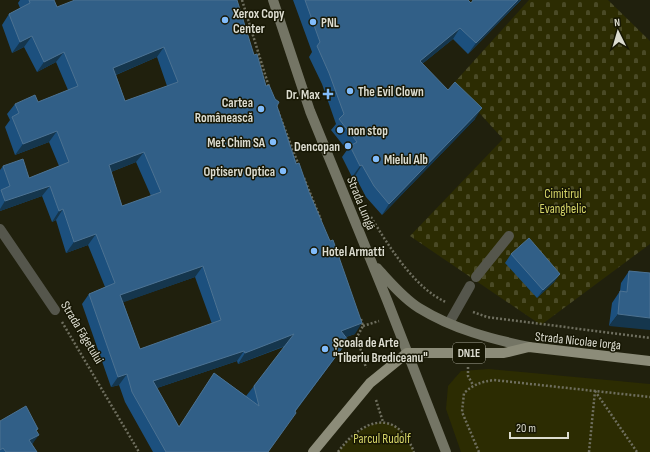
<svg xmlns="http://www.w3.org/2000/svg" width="650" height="452" viewBox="0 0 650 452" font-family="'Sofia Sans Condensed',sans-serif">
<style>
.green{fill:#2c2c02}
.cemetery{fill:url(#cemetery-stones)}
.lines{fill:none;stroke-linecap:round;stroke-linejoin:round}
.path{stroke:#6f6f5f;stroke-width:2.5;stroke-dasharray:2 2;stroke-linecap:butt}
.lane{stroke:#55564c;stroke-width:10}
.street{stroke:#55564c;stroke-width:10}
.secondary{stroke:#747565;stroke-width:10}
.primary{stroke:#8c8c79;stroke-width:10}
.wall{fill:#1c507e;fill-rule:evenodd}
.shaded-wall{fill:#15364d}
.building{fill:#315f87;stroke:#4c7292;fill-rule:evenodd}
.poi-dot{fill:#82bcfa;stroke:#171704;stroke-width:1.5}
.labels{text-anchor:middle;stroke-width:3;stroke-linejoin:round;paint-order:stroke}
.shield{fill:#171704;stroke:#a1a193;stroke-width:1}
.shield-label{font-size:12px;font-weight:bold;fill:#dcdcd0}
.poi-label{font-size:13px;font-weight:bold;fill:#dcdcd0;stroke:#171704;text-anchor:start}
.park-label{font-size:13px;fill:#d6d568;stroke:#171704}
.street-label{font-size:13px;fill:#dcdcd0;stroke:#171704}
</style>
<defs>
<pattern id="cemetery-stones" width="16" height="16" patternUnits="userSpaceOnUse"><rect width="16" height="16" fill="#2c2c02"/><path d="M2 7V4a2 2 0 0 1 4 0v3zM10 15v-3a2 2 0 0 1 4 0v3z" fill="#4a4a26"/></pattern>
</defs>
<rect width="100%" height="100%" fill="#20200d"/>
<path class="green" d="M489,369L650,384V452H461L446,409L448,386L461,371Z
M383,422C402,427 407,434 414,452H338C348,438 365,424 383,422Z"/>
<path class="cemetery" d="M529,0H608L650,41V244L541,325L410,236L503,139L453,84Z"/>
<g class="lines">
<path class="path" d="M242,0L269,87
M278,111L299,166
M304,178L321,220
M371,217C388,245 415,289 446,302
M473,312L487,317L650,338
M361,319L363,326L357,337L366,368
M62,322L139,452
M363,326L379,321
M468,367V376L473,385
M595,391L637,452
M376,400L383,422
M338,452C362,419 396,407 414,452
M479,452L462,412L464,393C474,384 481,382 494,380L650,397
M589,452L595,391"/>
<path class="lane" d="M476,277L509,236
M449,323L470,286"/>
<path class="street" d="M0,229L55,310"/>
<path class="secondary" d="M273,0L310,111L387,300L446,452
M377,268C390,282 403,298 419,308C453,329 491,339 529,347"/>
<path class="primary" d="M313,452L370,383L407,353H504L529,347L650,361"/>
</g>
<path class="wall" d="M20,0H54L57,7L254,55L266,86L277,106L355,334L346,337L341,350L295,412L268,452H153L125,402L119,385L111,387L82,304L89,294L105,287L88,245L66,253L56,220L52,222L42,196L0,211V170L3,166L29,178L59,166L49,142L15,155L5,127L10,120L7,114L15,104L38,102L68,90L56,62L37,72L24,47L12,53L2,25L9,14L20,8L18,3ZM157,57L167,86L125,101L116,75ZM136,162L151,196L122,206L111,172ZM195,277L212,324L140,349L123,302ZM286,346L246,396L214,373L179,427L157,388L237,361L238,364Z
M293,0H468L471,3L521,0L468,54L453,39L422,64L475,119L382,215L366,197L355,176L352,177L342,157L347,150L331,130L336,124L322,84L309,57L312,52Z
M511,254L560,274L554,282L537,298L505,263Z
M629,271L650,273L609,326L612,303L620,291L621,283Z
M0,421L38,429L36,431L33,443L32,444L37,452H0Z"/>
<path class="shaded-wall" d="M518,0H521L468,54L476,43Z
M460,28L453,39L412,72L420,61Z
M32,36L24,47L12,53L20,42Z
M164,47L157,57L106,79L113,68Z
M64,52L56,62L37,72L44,62Z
M482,108L475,119L382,215L389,204Z
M57,131L49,142L15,155L23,144Z
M144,152L136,162L101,176L109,165Z
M362,165L355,176L352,177L360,166Z
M50,186L42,196L0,211V209L5,201Z
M63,209L56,220L52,222L59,211Z
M96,234L88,245L66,253L74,242Z
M203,266L195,277L113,306L120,295Z
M560,274L554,282L537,298L543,290Z
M618,314L650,318V330L609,326Z
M362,323L355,334L333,341L341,331Z
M294,334L287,345L238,364L245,353Z
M348,340L341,350L287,422L295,411Z
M244,351L237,361L145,392L153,381Z
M127,374L119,385L111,387L118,377Z
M39,435L33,443L23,449L29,440Z"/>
<path class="building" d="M29,0H54L57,7L75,0H237L254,55L257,54L266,86L269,85L275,99L279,102L277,106L296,164L299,163L309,192L330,241L333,240L362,323L341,331L348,340L295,411L296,413L268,452H166L132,392L127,374L118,377L89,294L115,283L96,234L74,242L63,209L59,211L50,186L5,201L1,190L10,186L3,166L23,159L29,178L69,162L57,131L23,144L12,117L19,113L15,104L35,95L38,102L78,86L64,52L44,62L32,36L20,42L9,14L30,3ZM164,47L178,82L125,101L113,68ZM144,152L161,192L122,206L109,165ZM203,266L221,320L140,349L120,295ZM294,334L254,386L259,406L214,373L179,427L153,381L244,351L245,353Z
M305,0H468L471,3L473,0H518L476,43L460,28L420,61L448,90L455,82L482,108L389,204L374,186L362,165L360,166L350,146L357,142L339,119L344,114L329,73L317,46L320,42Z
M529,238L560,274L543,290L511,254Z
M629,271L650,273V318L618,314L620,291L627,292Z
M26,406L38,429L36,430L39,435L29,440L37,452H6L3,448L0,450V421Z"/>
<g class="poi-dot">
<circle cx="225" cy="20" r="4"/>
<circle cx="313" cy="22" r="4"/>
<circle cx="350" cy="91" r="4"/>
<path d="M326 88h4v4h4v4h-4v4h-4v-4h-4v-4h4z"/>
<circle cx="261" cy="109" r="4"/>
<circle cx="340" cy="130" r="4"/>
<circle cx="273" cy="142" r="4"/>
<circle cx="348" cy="146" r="4"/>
<circle cx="376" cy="159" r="4"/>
<circle cx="283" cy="171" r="4"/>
<circle cx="314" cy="251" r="4"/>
<circle cx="325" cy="349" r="4"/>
</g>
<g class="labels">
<rect class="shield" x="453" y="343" width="32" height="20" rx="3"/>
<g class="shield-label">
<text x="469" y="357">DN1E</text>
</g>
<g class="poi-label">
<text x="233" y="18">Xerox Copy<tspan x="233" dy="15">Center</tspan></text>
<text x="321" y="27">PNL</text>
<text x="358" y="96">The Evil Clown</text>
<text x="320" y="99" text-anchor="end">Dr. Max</text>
<text x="253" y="107" text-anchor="end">Cartea<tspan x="253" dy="15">Românească</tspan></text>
<text x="348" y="135">non stop</text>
<text x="265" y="147" text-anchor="end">Met Chim SA</text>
<text x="340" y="151" text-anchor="end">Dencopan</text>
<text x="384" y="164">Mielul Alb</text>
<text x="275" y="176" text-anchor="end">Optiserv Optica</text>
<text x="322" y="256">Hotel Armatti</text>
<text x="333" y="347">Școala de Arte<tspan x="333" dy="15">"Tiberiu Brediceanu"</tspan></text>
</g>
<g class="park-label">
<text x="563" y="198">Cimitirul<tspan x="563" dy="15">Evanghelic</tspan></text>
<text x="382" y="443">Parcul Rudolf</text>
</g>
<g class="street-label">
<text transform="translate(362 203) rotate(68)" y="5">Strada Lungă</text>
<text transform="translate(83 332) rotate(59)" y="5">Strada Făgetului</text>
<text transform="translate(578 340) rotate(6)" y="5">Strada Nicolae Iorga</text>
</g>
</g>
<g transform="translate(618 32) rotate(355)" stroke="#171704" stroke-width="3" paint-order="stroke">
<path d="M0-3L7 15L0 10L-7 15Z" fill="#dcdcd0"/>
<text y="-6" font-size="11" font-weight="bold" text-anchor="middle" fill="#dcdcd0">N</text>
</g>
<path d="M510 432v6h58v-6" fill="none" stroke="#dcdcd0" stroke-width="2"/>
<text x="516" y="432" font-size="12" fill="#dcdcd0" stroke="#171704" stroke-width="3" paint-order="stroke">20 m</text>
</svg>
